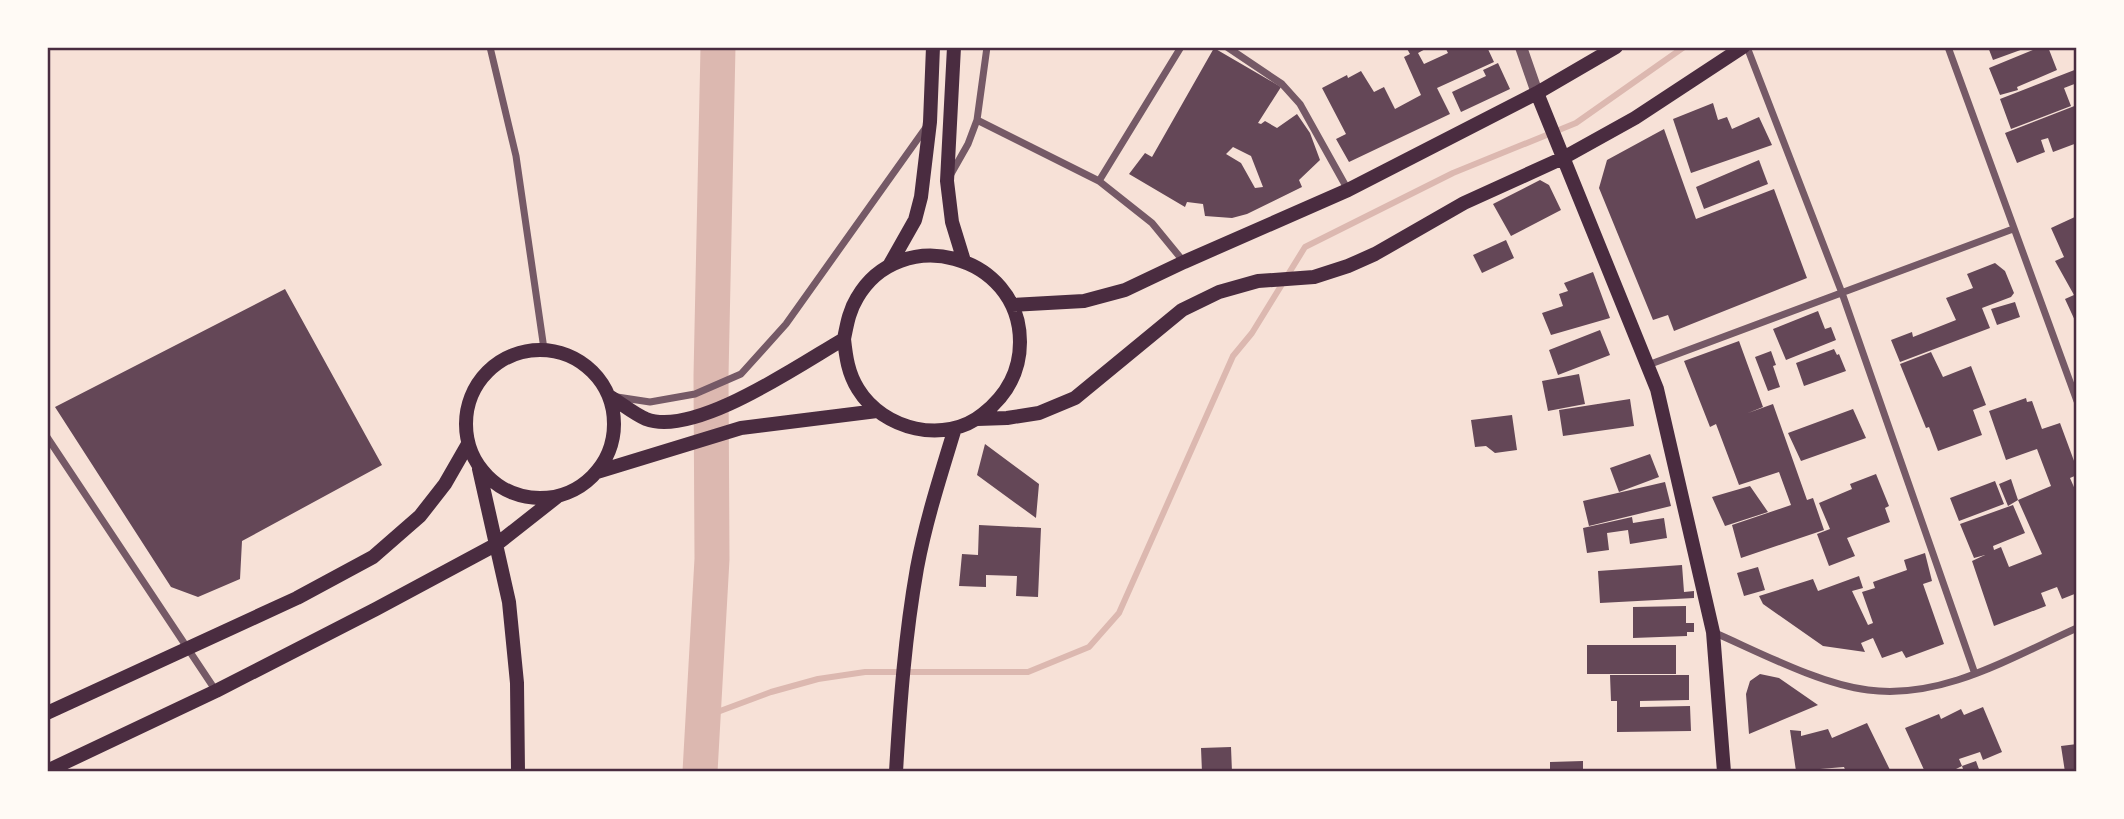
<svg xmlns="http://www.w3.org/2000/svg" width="2124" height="819" viewBox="0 0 2124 819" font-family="Spectral,serif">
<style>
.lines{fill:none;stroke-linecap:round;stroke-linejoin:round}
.stream{stroke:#dcb8b0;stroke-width:6}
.river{stroke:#dcb8b0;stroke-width:35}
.building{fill:#644757;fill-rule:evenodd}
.minor{stroke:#755966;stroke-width:7}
.tertiary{stroke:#755966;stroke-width:12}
.secondary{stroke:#4a2c40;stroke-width:14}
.neatline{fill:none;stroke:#4a2c40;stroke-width:2.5}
</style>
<rect width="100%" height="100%" fill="#f7e1d7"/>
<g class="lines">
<path class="stream" d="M704,717L771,692L818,679L865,672H1028L1089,647L1119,613L1233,356L1252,333L1305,247L1453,173L1576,123L1684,47"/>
<path class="river" d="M700,772L712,559L711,376L718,47"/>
</g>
<path class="building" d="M1406,47H1429L1418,53L1424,64L1448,53L1445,47H1487L1494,62L1437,88L1450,114L1349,162L1336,139L1346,134L1322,88L1347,75L1348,78L1361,71L1374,92L1384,87L1395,109L1421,95L1404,57L1410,54Z
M1988,47H2026V48L1993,60Z
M2040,47H2048L2057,70L2017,87L2018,90L2000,95L1989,68Z
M1214,48L1281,87L1258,123L1261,124L1265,121L1277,128L1297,114L1310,133L1320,160L1299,180L1302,187L1247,214L1232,218L1205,216L1203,204L1187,202L1185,207L1129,174L1145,153L1152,157ZM1233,147L1251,156L1263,187L1255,188L1241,163L1226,154Z
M1498,63L1510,89L1461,112L1452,92L1486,76L1483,70Z
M2077,69V83L2064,88L2071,106L2011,129L2000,99Z
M1713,103L1718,120L1727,117L1732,129L1759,117L1772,145L1691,173L1673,119Z
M2077,105V143L2053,152L2048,138L2041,140L2045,152L2017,163L2005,133Z
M1664,129L1696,219L1774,189L1807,278L1674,331L1668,315L1653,320L1599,188L1607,160Z
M1759,160L1768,184L1704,209L1696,187Z
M1540,180L1549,185L1561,210L1511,236L1493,204Z
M2077,216V325L2065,299L2074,295L2055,261L2064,257L2051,228Z
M1506,240L1514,258L1482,273L1473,255Z
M1995,263L2005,271L2014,293L2011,297L1982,308L1990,328L1900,362L1891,340L1912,332L1913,337L1956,320L1946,298L1973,288L1967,274Z
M1593,272L1610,318L1551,335L1542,313L1563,306L1559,294L1568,291L1564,283Z
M285,289L382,465L242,541L240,579L198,597L171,587L55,407Z
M2015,302L2020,317L1997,325L1991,309Z
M1818,311L1825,329L1831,327L1836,340L1786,360L1773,329Z
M1600,330L1610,355L1558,375L1549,350Z
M1739,341L1763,407L1748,413L1773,404L1807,500L1813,498L1824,530L1741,558L1732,525L1791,505L1779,472L1739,485L1716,424L1710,427L1684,361Z
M1834,349L1837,355L1839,354L1846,371L1804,386L1796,363Z
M1771,351L1776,365L1773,366L1780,387L1768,391L1755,357Z
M1931,352L1943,377L1971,366L1986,405L1973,410L1982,435L1938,451L1929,427L1926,428L1900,364Z
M1579,374L1585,404L1548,411L1542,381Z
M2026,398L2027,402L2032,401L2042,429L2060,423L2077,469V475L2070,478L2077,494V593L2062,599L2057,587L2041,593L2046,606L1994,626L1972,561L1985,555L1974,558L1960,524L2013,505L2025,533L1993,546L1994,550L2001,547L2009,567L2042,554L2018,500L2008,506L1999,484L2011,479L2018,500L2051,486L2037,449L2006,460L1989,411Z
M1630,399L1634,426L1563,436L1559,410Z
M1853,409L1866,438L1801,461L1788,433Z
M1512,415L1517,450L1495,453L1486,446L1475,447L1471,420Z
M985,444L1039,484L1036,518L977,475Z
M1650,454L1659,477L1619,492L1610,468Z
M1876,474L1889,506L1885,508L1890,522L1847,538L1855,556L1829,566L1817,534L1830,529L1819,503L1852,489L1850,484Z
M1995,481L2004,504L1959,521L1950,498Z
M1665,482L1671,506L1589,526L1583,501Z
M1750,486L1768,512L1725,526L1712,497Z
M1632,517L1633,523L1664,518L1667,538L1630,544L1628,530L1607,533L1609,550L1587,553L1583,528Z
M979,525L1041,528L1038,597L1016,596L1017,576L986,575V587L959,586L962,554L978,555Z
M1925,553L1932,581L1923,584L1944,644L1906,658L1902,651L1882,658L1873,638L1861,643L1865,652L1823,646L1763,604L1759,596L1813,579L1818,591L1859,576L1863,588L1852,591L1868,625L1873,623L1862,592L1875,588L1873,582L1907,570L1904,560Z
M1682,565L1684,592L1694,591V598L1600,603L1598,571Z
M1758,567L1765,590L1744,596L1737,573Z
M1686,606V623H1694V632H1687V636L1633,638V607Z
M1587,645H1676V674H1587Z
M1760,674L1779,678L1818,705L1749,734L1746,694L1750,681Z
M1610,675H1689V700L1640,701V707L1690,706L1691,731L1617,732V701H1611Z
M1983,707L2002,752L1983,760L1980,752L1959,759L1962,766L1950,772H1925L1905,728L1939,714L1941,719L1961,709L1964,715Z
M1867,723L1891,772H1846L1844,767L1796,771L1790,730L1801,731V736L1828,729L1832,738Z
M2077,744V772H2065L2061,746Z
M1231,747L1232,772H1202L1201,748Z
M1583,761V772H1550V762Z
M1976,761L1980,772H1964L1962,766Z"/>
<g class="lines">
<path class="minor" d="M490,47L516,156L544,349
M1227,47L1282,84L1300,104L1348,190
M1747,47L1842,293L1975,674
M1948,47L2077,401
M977,120L1099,181L1152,223L1184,262
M951,174L968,144L977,120L987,47
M1099,181L1181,47
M1648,365L2013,229
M617,397L650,402L695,394L741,374L786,324L927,126
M47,437L216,691
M1713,632C1759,652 1819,684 1868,690C1942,700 2012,657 2077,628"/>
<path class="tertiary" d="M1521,47L1537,93"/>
<path class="secondary" d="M954,47L947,181L952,222L964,261
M1537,93L1657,389L1713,632L1724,772
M889,266L915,220L921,197L930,122L933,47
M1012,305L1084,301L1125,290L1184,262L1348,190L1537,93L1616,47
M466 424a74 74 0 1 1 148 0a74 74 0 1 1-148 0Z
M609,396C621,403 634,414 646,419C695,438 802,363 844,339C847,324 849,311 857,298C900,223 1020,254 1020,342C1020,372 1006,396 983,414C945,445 883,430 858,389C848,373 846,357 844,339
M977,419L1007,418L1039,413L1075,398L1182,310L1219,292L1258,281L1314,277L1348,266L1375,254L1464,203L1563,158L1635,118L1743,47
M479,469L509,602L517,683L518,772
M597,472L741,428L877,411
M47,713L297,598L373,557L420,516L445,484L468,444
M47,771L216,691L376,609L497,544L558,496
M896,772C900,703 905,636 917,568C926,520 941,474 955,428"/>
</g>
<rect width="2124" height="819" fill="none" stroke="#fffaf5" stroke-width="98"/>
<rect x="49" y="49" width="2026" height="721" class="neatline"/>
</svg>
